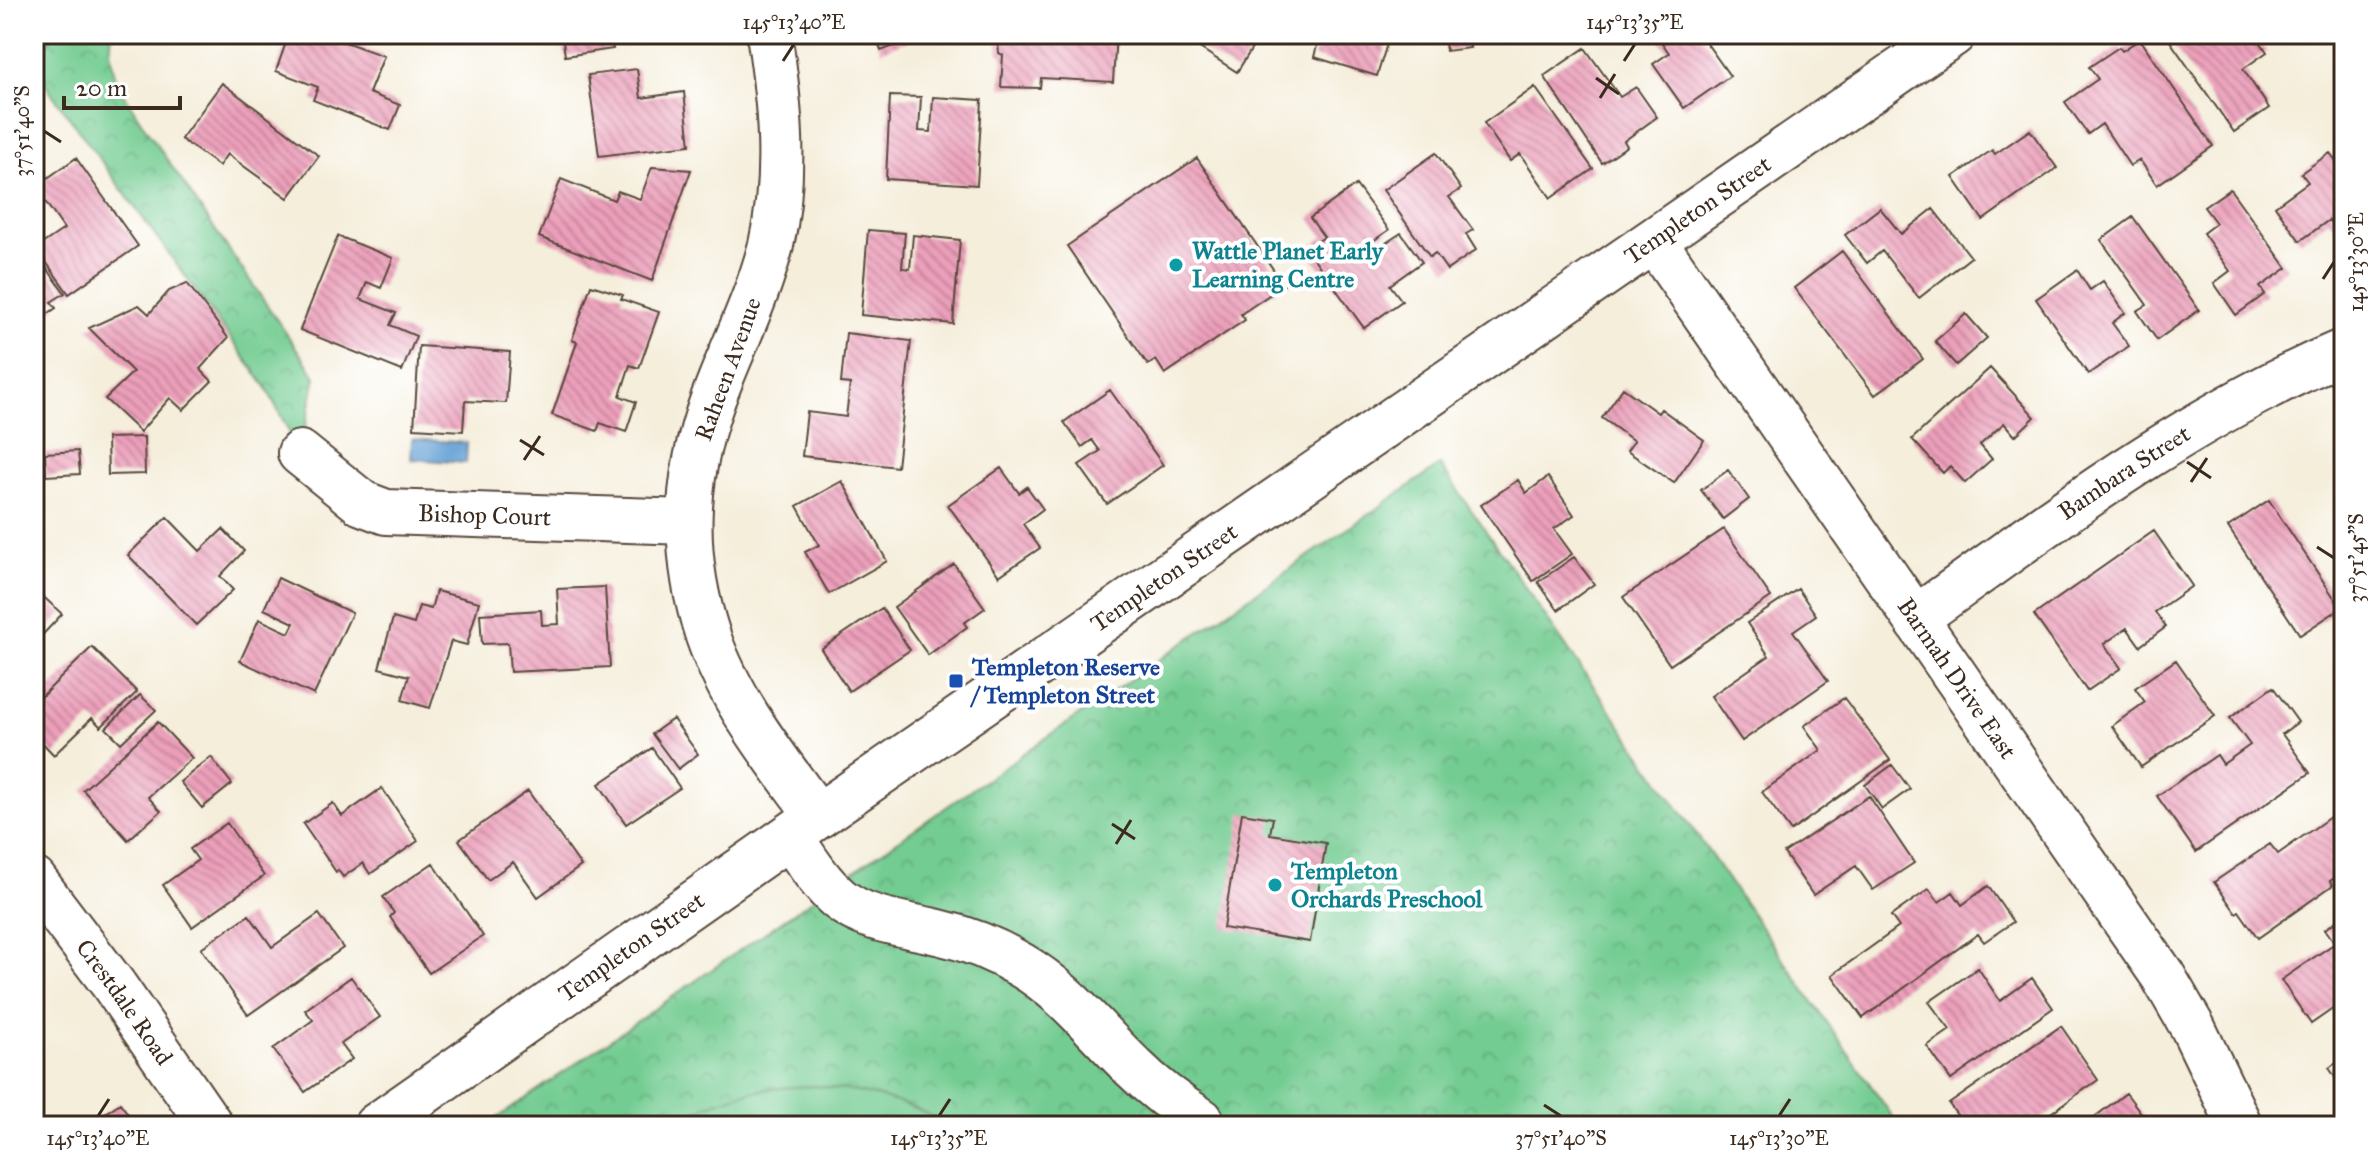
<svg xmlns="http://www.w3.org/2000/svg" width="2378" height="1160" viewBox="0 0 2378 1160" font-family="'IM FELL Great Primer',serif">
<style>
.park{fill:url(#park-crowns);stroke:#577b58;stroke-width:2}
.pitch{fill:#73cc92;stroke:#577b58;stroke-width:2}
.water{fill:#63a0d4;stroke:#4f6579;stroke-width:2}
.building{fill:url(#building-back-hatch)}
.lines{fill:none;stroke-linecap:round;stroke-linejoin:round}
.minor-casing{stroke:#57473a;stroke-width:48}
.minor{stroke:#fff;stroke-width:44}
.ticks{fill:none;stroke:#3b2a1e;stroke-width:3}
.culture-dot{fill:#0f9aa8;stroke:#fff;stroke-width:3}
.transit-dot{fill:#1a4fb4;stroke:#fff;stroke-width:3}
.labels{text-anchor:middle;stroke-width:8;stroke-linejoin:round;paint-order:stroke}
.street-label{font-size:24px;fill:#3b2a1e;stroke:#fff}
.culture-label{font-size:24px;font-weight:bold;fill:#0d838f;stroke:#fff;text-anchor:start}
.transit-label{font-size:24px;font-weight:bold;fill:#164399;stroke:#fff;text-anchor:start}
.neatline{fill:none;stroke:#3b2a1e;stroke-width:3}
.ticks-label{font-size:20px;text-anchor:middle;fill:#3b2a1e}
</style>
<defs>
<pattern id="park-crowns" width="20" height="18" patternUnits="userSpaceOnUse" patternTransform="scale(2)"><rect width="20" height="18" fill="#73cc92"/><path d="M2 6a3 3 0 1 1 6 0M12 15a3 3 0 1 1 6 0" fill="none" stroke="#64af7d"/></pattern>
<pattern id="building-back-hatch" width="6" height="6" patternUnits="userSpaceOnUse" patternTransform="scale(2)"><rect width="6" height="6" fill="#ec9fba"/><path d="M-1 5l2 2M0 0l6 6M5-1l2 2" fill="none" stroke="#c08297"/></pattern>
</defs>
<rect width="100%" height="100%" fill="#fff"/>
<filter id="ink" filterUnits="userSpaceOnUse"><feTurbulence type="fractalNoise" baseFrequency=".0125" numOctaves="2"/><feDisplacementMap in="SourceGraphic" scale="16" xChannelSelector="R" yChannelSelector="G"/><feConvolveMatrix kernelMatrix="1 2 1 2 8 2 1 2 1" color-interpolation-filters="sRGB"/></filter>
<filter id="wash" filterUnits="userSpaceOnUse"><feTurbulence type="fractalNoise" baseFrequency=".006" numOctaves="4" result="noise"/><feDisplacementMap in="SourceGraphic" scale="32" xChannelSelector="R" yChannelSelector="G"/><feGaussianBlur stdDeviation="1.8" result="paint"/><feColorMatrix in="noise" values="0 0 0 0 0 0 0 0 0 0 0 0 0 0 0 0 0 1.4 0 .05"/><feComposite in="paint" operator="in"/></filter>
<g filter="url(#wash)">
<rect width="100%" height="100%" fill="#f5eedb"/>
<path class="park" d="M51,34H112L110,51L116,81L144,126L316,377L300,453L266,387L37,73Z
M1440,465L1899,1126H486Z"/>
<path class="pitch" d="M816,1086C867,1092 905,1100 950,1126H665C725,1095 749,1088 816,1086Z"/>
<path class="water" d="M412,439L467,443L466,463L411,459Z"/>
<g id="blocks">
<path class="building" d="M289,34H323L384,56L369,93L400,105L390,130L313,100L318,87L276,71Z
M562,34H676V37L612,44L613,49L565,56Z
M875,34H925L881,51Z
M997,34H1116L1113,82L1041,78L1040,88L1001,87L1003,55L999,53Z
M1202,34H1261L1237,72L1195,45Z
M1320,34H1390L1377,76L1314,57Z
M1444,34H1468L1470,48L1446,51Z
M1656,34H1700L1730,76L1684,108L1653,64L1669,53Z
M2165,34H2255L2267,52L2243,69L2269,108L2234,132Z
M2140,39L2213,146L2157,185L2140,160L2130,166L2102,124L2088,134L2065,102L2098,79L2089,67L2119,47L2122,51Z
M1585,48L1620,97L1636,87L1657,117L1624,141L1627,146L1602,163L1544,76Z
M637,69L641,98L684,92L690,145L599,156L588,75Z
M222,83L319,156L288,198L227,154L219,166L181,139Z
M1535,87L1593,169L1551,198L1520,154L1510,161L1484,123Z
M890,96L921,97L919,131L931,132L933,97L982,100L977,185L886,179Z
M2030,130L2057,168L1983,220L1953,177L1992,150L1995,154Z
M1436,153L1461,189L1449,197L1473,230L1466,234L1476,250L1447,270L1435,253L1430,257L1383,190Z
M2330,153L2341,167L2344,165V240L2329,220L2300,241L2275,206L2308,182L2301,173Z
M76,158L138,246L69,294L36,248L64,229L35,187Z
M1197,158L1284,285L1241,314L1245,320L1165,374L1156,360L1148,365L1067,246Z
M652,167L691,170L652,281L539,237L561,179L614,200L618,191L640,199Z
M1356,185L1389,230L1370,243L1375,250L1401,233L1422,262L1390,285L1402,301L1364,328L1307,249L1324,237L1310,218Z
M2230,189L2287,268L2260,287L2265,294L2236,315L2214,283L2230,271L2203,233L2216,223L2204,207Z
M1880,208L1901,234L1933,209L1971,257L1919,298L1882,251L1867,263L1845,235Z
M2133,217L2199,310L2157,340L2137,311L2147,305L2101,240Z
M868,230L905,233L902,268L910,269L913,235L960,240L953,324L861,315Z
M338,236L393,258L381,288L367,282L360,299L396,313L390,325L416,336L402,371L300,330Z
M1842,251L1923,359L1875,395L1794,288Z
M40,259L65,293L51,302L56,308L39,320L42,325L34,330V263Z
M2077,270L2090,290L2103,281L2125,313L2112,323L2129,346L2088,374L2036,299Z
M187,283L228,338L200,369L212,381L183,410L170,398L140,432L105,399L133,372L89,328L139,305L149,314L169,291Z
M591,285L623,295L621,299L659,312L639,368L630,365L620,396L636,402L626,432L600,423L597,431L552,415L577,342L572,340Z
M1966,314L1987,338L1956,365L1935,341Z
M846,333L911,341L897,467L802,456L807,412L846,417L850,384L841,383Z
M419,346L510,352L506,403L465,401L463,431L414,428Z
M1990,368L2035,417L2015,436L2004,423L1980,445L1992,459L1965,483L1950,466L1943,473L1912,439Z
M1623,388L1658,413L1661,409L1704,440L1674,483L1627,451L1634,441L1602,418Z
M1110,390L1163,465L1107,504L1079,465L1100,451L1092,440L1082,447L1064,422Z
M144,437L145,474L108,475L107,438Z
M78,451L80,474L46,476L45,453Z
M1001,468L1019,493L1027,487L1043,509L1023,524L1040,548L999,576L948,505Z
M1728,470L1749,499L1723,519L1701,490Z
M1548,477L1574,515L1554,529L1572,554L1533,581L1481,505L1518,480L1526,493Z
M842,481L887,561L829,594L805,552L819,545L797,506Z
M2269,500L2341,608L2300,635L2228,527Z
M167,517L200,551L223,529L244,551L220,576L233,590L196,625L128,555Z
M1724,529L1771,597L1670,665L1623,597Z
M2154,531L2192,586L2155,612L2166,627L2140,646L2127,628L2104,644L2121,668L2087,691L2034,615Z
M1574,557L1594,584L1558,610L1538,582Z
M954,564L985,608L964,623L967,627L928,655L894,607Z
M278,578L352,613L314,695L240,661L259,619L289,633L294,623L264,609Z
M605,587L610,667L510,672L508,643L482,644L480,614L541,610L542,625L559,624L557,589Z
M34,588L62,614L34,644Z
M1798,589L1816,615L1793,631L1828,681L1742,741L1711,696L1769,656L1747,623Z
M436,591L479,602L467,645L451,641L430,708L402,700L409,676L379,668L393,618L414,624L419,606L431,609Z
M882,608L910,650L849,691L821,649Z
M92,647L137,692L101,727L92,718L54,755L34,734V704Z
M2176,660L2215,716L2141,767L2112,726L2145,702L2135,688Z
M2273,687L2298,722L2282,734L2310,773L2196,852L2157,796L2217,755L2223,764L2250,745L2230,718Z
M140,695L156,710L121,743L106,728Z
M1844,698L1890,760L1791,831L1762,792L1821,750L1804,726Z
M673,719L698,754L678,769L652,734Z
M158,722L192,758L148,797L161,811L128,840L83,790Z
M652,748L680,788L626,824L599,784Z
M211,757L232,784L202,808L180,782Z
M1892,765L1910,789L1882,809L1865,785Z
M382,788L418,841L370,874L363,863L343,877L338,870L336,872L303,824L333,803L342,816Z
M528,791L581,866L538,897L513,862L488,880L459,840Z
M1869,796L1914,863L1873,890L1856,866L1813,895L1784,853Z
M2337,812L2344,821V871L2330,881L2333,885L2258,938L2239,911L2236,913L2214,882L2270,844L2278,854Z
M1242,813L1273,818L1270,834L1326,843L1310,942L1223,928Z
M227,823L264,876L192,927L163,885L198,860L190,849Z
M433,863L483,936L429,973L390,917L394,913L383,897Z
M1988,886L2013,922L1984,942L1978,934L1863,1018L1832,975L1899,927L1891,916L1929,889L1939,902L1953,892L1962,905Z
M319,914L343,948L248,1015L201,948L249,915L272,947Z
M2344,916V1001L2311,1024L2281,980L2335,943L2325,929Z
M1978,968L2000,1001L2032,978L2053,1008L1951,1080L1927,1046L1950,1030L1929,1002Z
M351,977L380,1017L341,1044L352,1059L305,1092L273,1049L313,1020L305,1010Z
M2061,1026L2098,1080L2032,1126H1965L1949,1104Z
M2344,1057V1090L2329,1068Z
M2126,1093L2151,1126H2083Z
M120,1103L137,1126H86Z"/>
</g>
</g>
<g filter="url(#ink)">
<use href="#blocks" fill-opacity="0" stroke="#57473a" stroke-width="2"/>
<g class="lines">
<g class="minor-casing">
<g id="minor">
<path d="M769,34C780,103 787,176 771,245C759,292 738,336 720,381C685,466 679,548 708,636C731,703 777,760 818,816"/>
<path id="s1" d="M1654,241L2163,976L2193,1028L2240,1126"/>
<path id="s2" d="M300,453L362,503L386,512L688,522"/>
<path id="s3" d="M1916,618C2053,520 2189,416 2344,351"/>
<path d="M790,836C805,858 819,882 839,899C867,922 908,924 942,933C969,939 997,951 1021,965C1066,991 1097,1033 1134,1068C1154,1088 1177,1105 1201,1120"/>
<path id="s4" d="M34,880L113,984L211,1126"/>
<path id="s5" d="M376,1126L818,816L1953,34"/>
</g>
</g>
<use href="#minor" class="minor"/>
</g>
</g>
<path class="ticks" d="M783,61L794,44M1624,61L1635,44M1596,78L1619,94M1600,98L1615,74M44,131L61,142M2323,279L2334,262M520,440L544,455M524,460L540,436M2187,462L2211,478M2191,482L2207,458M2317,547L2334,558M1112,824L1135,839M1116,844L1131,820M1544,1105L1561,1116M98,1116L109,1099M939,1116L950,1099M1779,1116L1790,1099"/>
<g class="culture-dot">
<circle cx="1176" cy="265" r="8"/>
<circle cx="1275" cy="885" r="8"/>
</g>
<rect class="transit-dot" x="948" y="673" width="16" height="16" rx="4"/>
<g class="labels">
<g class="street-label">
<text dy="8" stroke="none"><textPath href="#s5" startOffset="1608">Templeton Street</textPath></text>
<text transform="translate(728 369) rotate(-70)" y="8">Raheen Avenue</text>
<text dy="8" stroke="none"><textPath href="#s3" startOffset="254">Bambara Street</textPath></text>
<text dy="8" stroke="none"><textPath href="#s2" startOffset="204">Bishop Court</textPath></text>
<text dy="8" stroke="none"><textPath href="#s5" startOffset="960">Templeton Street</textPath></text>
<text dy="8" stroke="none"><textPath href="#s1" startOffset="532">Barmah Drive East</textPath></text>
<text dy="8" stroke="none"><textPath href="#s5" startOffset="312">Templeton Street</textPath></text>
<text dy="8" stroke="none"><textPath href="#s4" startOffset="152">Crestdale Road</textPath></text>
</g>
<g class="culture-label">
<text x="1192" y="259">Wattle Planet Early<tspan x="1192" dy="28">Learning Centre</tspan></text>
<text x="1291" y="879">Templeton<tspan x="1291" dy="28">Orchards Preschool</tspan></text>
</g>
<g class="transit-label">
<text x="972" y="675">Templeton Reserve<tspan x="972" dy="28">/ Templeton Street</tspan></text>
</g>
</g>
<rect width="2378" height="1160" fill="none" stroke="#fff" stroke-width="88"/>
<path d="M64 96v12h116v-12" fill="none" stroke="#3b2a1e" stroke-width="4"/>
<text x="76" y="96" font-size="24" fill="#3b2a1e" stroke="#ffffff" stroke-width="6" paint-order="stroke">20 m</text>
<rect x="44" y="44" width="2290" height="1072" class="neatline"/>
<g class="ticks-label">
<text x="794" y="29">145°13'40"E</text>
<text x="1635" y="29">145°13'35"E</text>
<text transform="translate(22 131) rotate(-90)" y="7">37°51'40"S</text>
<text transform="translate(2356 262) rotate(-90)" y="7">145°13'30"E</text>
<text transform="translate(2356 558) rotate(-90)" y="7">37°51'45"S</text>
<text x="98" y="1145">145°13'40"E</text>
<text x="939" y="1145">145°13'35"E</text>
<text x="1561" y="1145">37°51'40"S</text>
<text x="1779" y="1145">145°13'30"E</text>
</g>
</svg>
